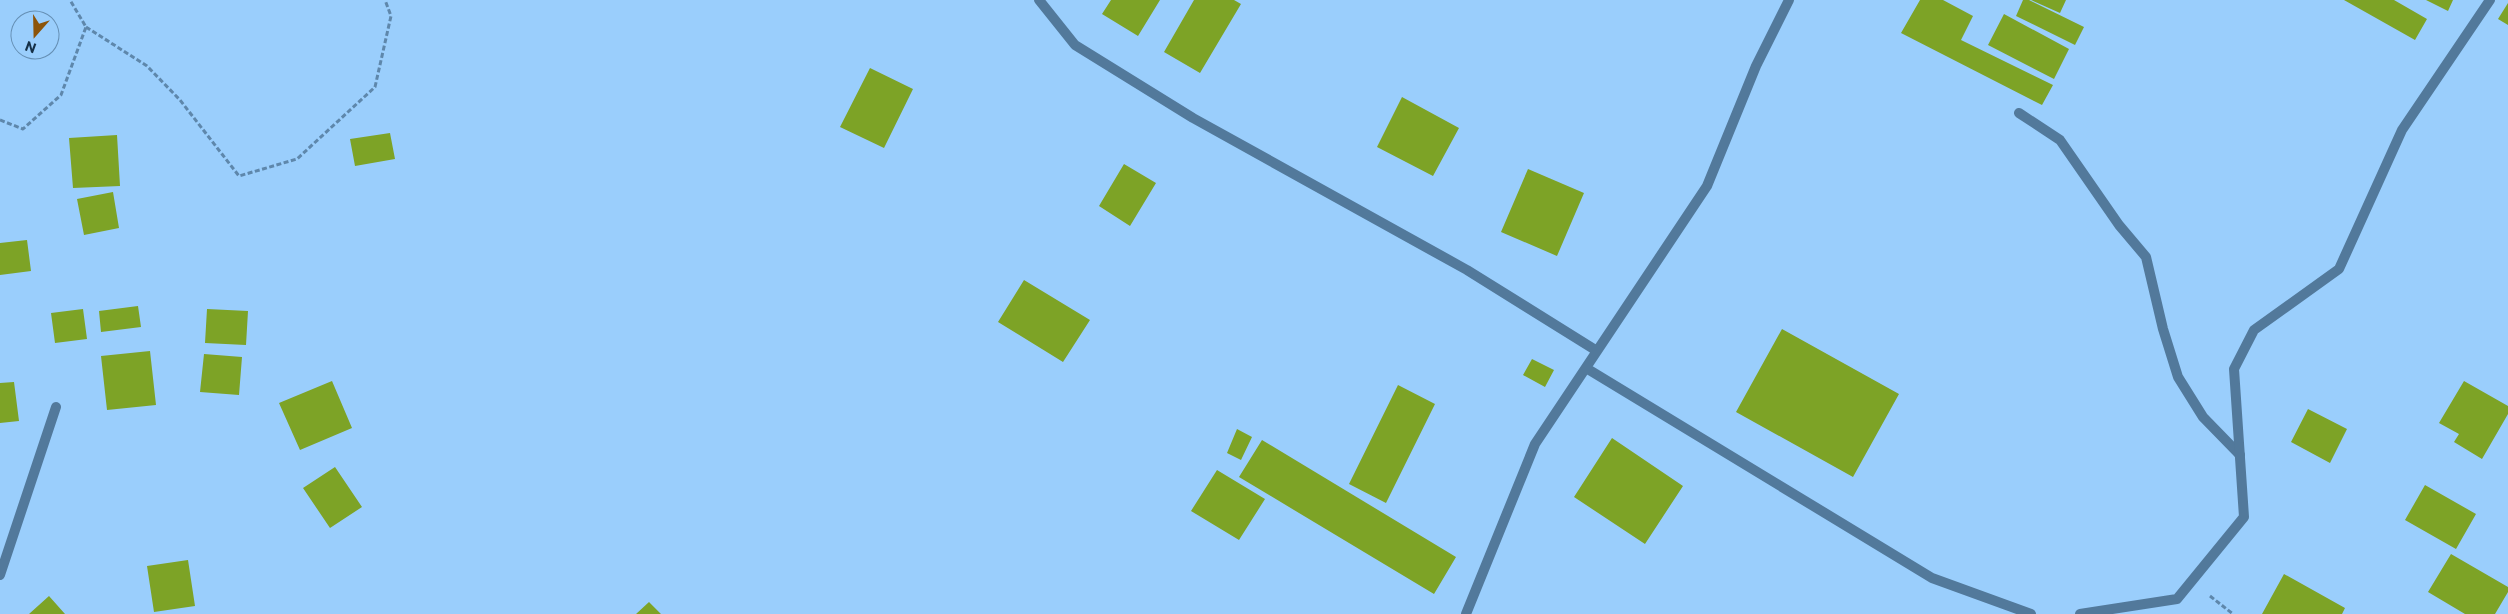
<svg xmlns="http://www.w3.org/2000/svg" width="2508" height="614" viewBox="0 0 2508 614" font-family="Commissioner,sans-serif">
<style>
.building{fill:#7da326}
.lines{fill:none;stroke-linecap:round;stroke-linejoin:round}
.path{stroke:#5e87ab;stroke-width:3;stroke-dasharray:5 2.5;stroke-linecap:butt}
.lane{stroke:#52799b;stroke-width:10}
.street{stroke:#52799b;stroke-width:10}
</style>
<rect width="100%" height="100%" fill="#9acefc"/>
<path class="building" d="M1111,0H1160L1138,36L1102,14Z
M1194,0H1234L1241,4L1200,73L1164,52Z
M1920,0H1943L1973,16L1961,40L2053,85L2042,105L1901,33Z
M2023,0H2029L2084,27L2075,45L2016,16Z
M2031,0H2066L2060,13Z
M2344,0H2394L2427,19L2415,40Z
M2426,0H2453L2448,11Z
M2508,3V25L2498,19Z
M2004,14L2069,49L2054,79L1988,45Z
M870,68L913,89L884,148L840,127Z
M1402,97L1459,128L1433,176L1377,147Z
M390,133L395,159L355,166L350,139Z
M117,135L120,186L73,188L69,138Z
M1124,164L1156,183L1130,226L1099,206Z
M1528,169L1584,193L1557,256L1501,232Z
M113,192L119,228L84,235L77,199Z
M27,240L31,271L0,275V243Z
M1024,280L1090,320L1063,362L998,322Z
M138,306L141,327L101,332L99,311Z
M83,309L87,339L55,343L51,313Z
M207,309L248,311L246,345L205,343Z
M1782,329L1899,394L1853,477L1736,412Z
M150,351L156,405L107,410L101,356Z
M204,354L242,357L239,395L200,392Z
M1532,359L1554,370L1545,387L1523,375Z
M332,381L352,428L300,450L279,403Z
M2464,381L2508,406V414L2482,459L2454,442L2459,434L2439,423Z
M14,382L19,421L0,423V383Z
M1398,385L1435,404L1386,503L1349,484Z
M2308,409L2347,429L2330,463L2291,442Z
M1237,429L1252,437L1241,460L1227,453Z
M1612,438L1683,486L1645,544L1574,497Z
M1262,440L1456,557L1434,594L1239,477Z
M335,467L362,507L330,528L303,488Z
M1217,470L1265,499L1239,540L1191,511Z
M2425,485L2476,514L2456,549L2405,520Z
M2451,554L2508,587V592L2495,614H2465L2428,592Z
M188,560L195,606L154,612L147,566Z
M2284,574L2345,608L2342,614H2262Z
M49,596L65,614H29Z
M649,602L661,614H636Z"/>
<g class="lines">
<path class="path" d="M86,27L147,66L180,100L239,176L297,159L375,87L391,16L385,0
M0,120L23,129L61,95L86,27L70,0
M2210,596L2233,614"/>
<path class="lane" d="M2019,113L2060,140L2119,225L2146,257L2163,329L2178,377L2203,417L2240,455"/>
<path class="street" d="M1039,0L1075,45L1193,118L1467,270L1597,351
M1586,368L1932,578L2031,614
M0,575L56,407
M1466,614L1535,444L1707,186L1756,66L1789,0
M2080,614L2177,599L2244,517L2234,369L2254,330L2339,269L2402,130L2490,0"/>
</g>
<g transform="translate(35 35) rotate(200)"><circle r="24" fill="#9acefc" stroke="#658fb4"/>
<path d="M0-4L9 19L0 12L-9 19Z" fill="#8c5409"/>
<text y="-8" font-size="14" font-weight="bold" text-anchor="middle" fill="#153047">N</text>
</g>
</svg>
